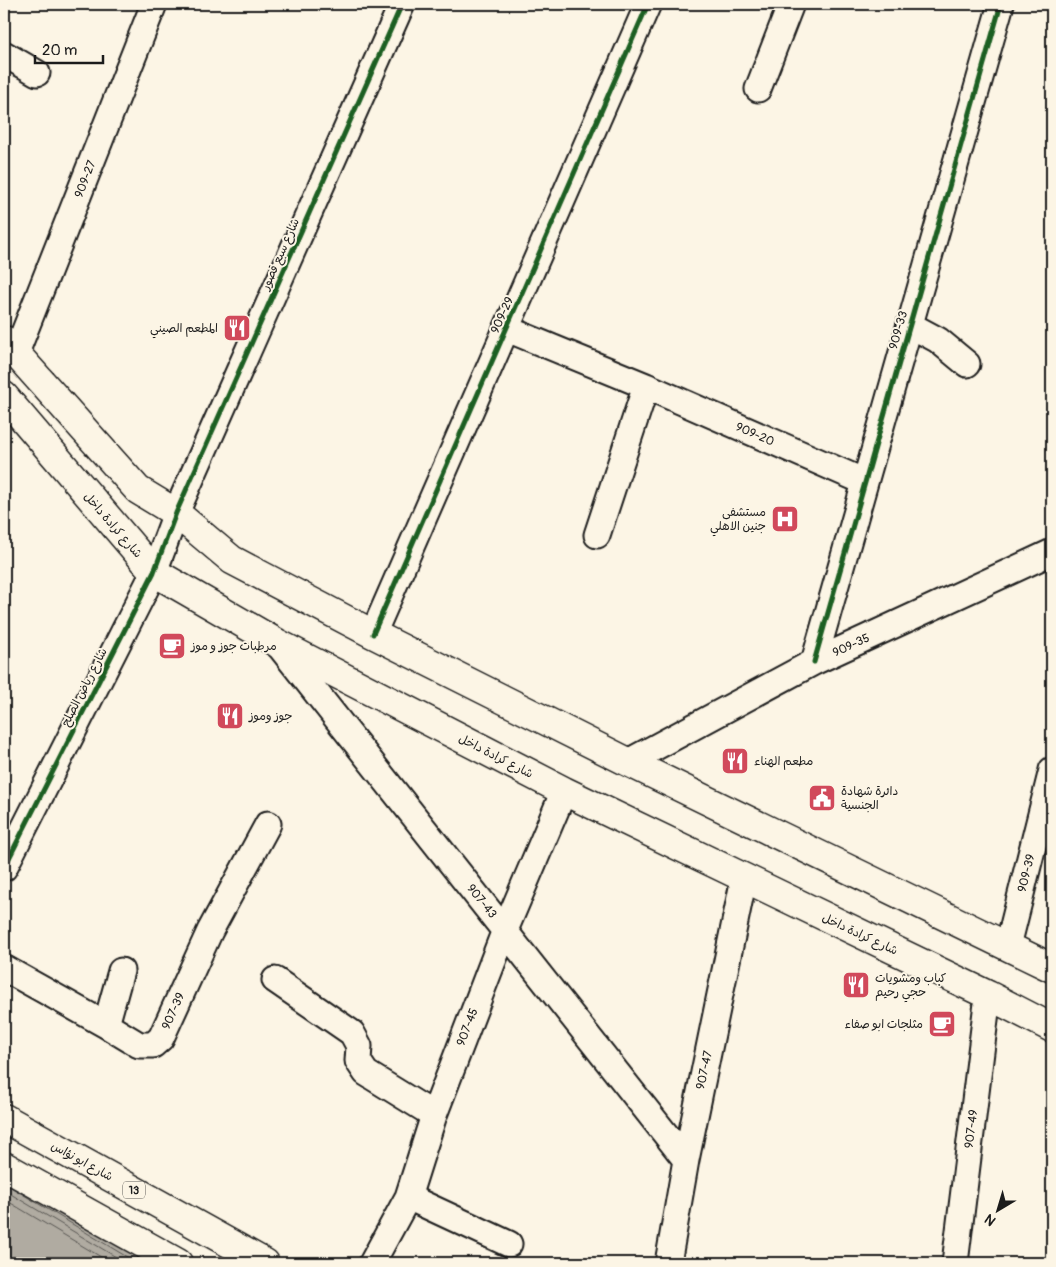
<svg xmlns="http://www.w3.org/2000/svg" width="1056" height="1267" viewBox="0 0 1056 1267" font-family="Pangolin,'Playpen Sans Arabic',sans-serif">
<style>
.water{fill:#b0aba1;stroke:#75726c}
.lines{fill:none;stroke-linecap:round;stroke-linejoin:round}
.shore{stroke:#575551;stroke-width:1}
.minor-casing{stroke:#1c1c1c;stroke-width:29}
.major-casing{stroke:#1c1c1c;stroke-width:31}
.minor{stroke:#fcf5e5;stroke-width:25}
.major{stroke:#fcf5e5;stroke-width:28}
.cycleway-casing{stroke:#fcf5e5;stroke-width:8}
.cycleway{stroke:#1b5e20;stroke-width:5}
.labels{text-anchor:middle;stroke-width:4;stroke-linejoin:round;paint-order:stroke}
.shield{fill:#fcf5e5;stroke:#5f5d58;stroke-width:1}
.shield-label{font-size:11px;font-weight:bold;fill:#1c1c1c}
.street-label{font-size:12px;fill:#1c1c1c;stroke:#fcf5e5}
.poi-label{font-size:12px;fill:#1c1c1c;stroke:#fcf5e5;text-anchor:start}
</style>
<rect width="100%" height="100%" fill="#fcf5e5"/>
<filter id="ink" filterUnits="userSpaceOnUse"><feTurbulence type="fractalNoise" baseFrequency=".02" numOctaves="2"/><feDisplacementMap in="SourceGraphic" scale="10" xChannelSelector="R" yChannelSelector="G"/><feConvolveMatrix kernelMatrix="1 2 1 2 8 2 1 2 1" color-interpolation-filters="sRGB"/></filter>
<g filter="url(#ink)">
<path class="water" d="M4,1177L147,1263H4Z"/>
<g class="lines">
<path class="shore" d="M4,1183L137,1263
M4,1190L126,1263
M4,1199L111,1263"/>
<g class="minor-casing">
<path id="minor" d="M4,54L37,73
M758,89L791,4
M910,325L938,340L967,364
M507,329L646,386L865,482
M16,353L154,4
M597,535L646,386
M373,634L648,4
M277,643L686,1160
M814,662L1001,4
M628,762L814,662L1052,552
M4,868L154,572L176,513L402,4
M1008,946L1052,770
M4,968L106,1025L139,1045H153L161,1038L210,931L268,824
M275,980L352,1033L359,1046L358,1061L366,1073L434,1115
M106,1025L121,971
M408,1197L509,1244
M372,1263L408,1197L434,1115L505,930L564,791
M668,1263L686,1160L744,878
M955,1263L988,995"/>
</g>
<g class="major-casing">
<path id="major" d="M4,340L138,490L176,513L232,560L373,634L628,762L1052,968
M4,396L154,572L277,643L564,791L988,995L1052,1028
M4,1118L265,1263
M4,1166L178,1263"/>
</g>
<use href="#minor" class="minor"/>
<use href="#major" class="major"/>
<g class="cycleway-casing">
<path id="cycleway" d="M373,634L648,4
M814,662L1001,4
M4,868L154,572L176,513L402,4"/>
</g>
<use href="#cycleway" class="cycleway"/>
</g>
</g>
<defs>
<g id="restaurant-square" transform="scale(1.4375)"><rect x="-9" y="-9" width="18" height="18" rx="4" fill="#d1495b" stroke="#fcf5e5"/><path d="M-5-6h1v4h1v-4h1v4h1v-4h1v5L-1.5 .5V6h-2V.5L-5-1ZM5-6V6H3V1.5H1.5Q1.5-4 5-6Z" fill="#fff"/></g>
<g id="hospital-square" transform="scale(1.4375)"><rect x="-9" y="-9" width="18" height="18" rx="4" fill="#d1495b" stroke="#fcf5e5"/><path d="M-5-5h3v3.5h4V-5h3V5h-3V1.5h-4V5h-3Z" fill="#fff"/></g>
<g id="cafe-square" transform="scale(1.4375)"><rect x="-9" y="-9" width="18" height="18" rx="4" fill="#d1495b" stroke="#fcf5e5"/><path d="M-5.5-4.5H6V0H3Q3 3.5 0 3.5H-2.5Q-5.5 3.5-5.5 0ZM3-3.2v2h1.7v-2ZM-6 4.5H4V6H-6Z" fill="#fff"/></g>
<g id="civic-square" transform="scale(1.4375)"><rect x="-9" y="-9" width="18" height="18" rx="4" fill="#d1495b" stroke="#fcf5e5"/><path d="M-.6-6.5H3V-4.5H.6V-3L4-1V1h2V6H-6V1h2V-1L-.6-3ZM-1.2 2.5V6h2.4V2.5Z" fill="#fff"/></g>
</defs>
<g fill-rule="evenodd">
<use href="#restaurant-square" x="237" y="328"/>
<use href="#hospital-square" x="785" y="519"/>
<use href="#cafe-square" x="172" y="646"/>
<use href="#restaurant-square" x="230" y="716"/>
<use href="#restaurant-square" x="735" y="761"/>
<use href="#civic-square" x="822" y="798"/>
<use href="#restaurant-square" x="856" y="985"/>
<use href="#cafe-square" x="942" y="1024"/>
</g>
<g class="labels">
<rect class="shield" x="123" y="1181.5" width="22" height="17" rx="4"/>
<g class="shield-label">
<text x="134" y="1194">13</text>
</g>
<g class="street-label">
<text transform="translate(85 179) rotate(-69)" y="4">909-27</text>
<text transform="translate(280 254) rotate(-66)" y="4">شارع سبع قصور</text>
<text transform="translate(502 315) rotate(-66)" y="4">909-29</text>
<text transform="translate(898 330) rotate(-74)" y="4">909-33</text>
<text transform="translate(755 434) rotate(24)" y="4">909-20</text>
<text transform="translate(113 525) rotate(49)" y="4">شارع كرادة داخل</text>
<text transform="translate(851 645) rotate(-25)" y="4">909-35</text>
<text transform="translate(84 687) rotate(-63)" y="4">شارع رياض الصلح</text>
<text transform="translate(496 756) rotate(27)" y="4">شارع كرادة داخل</text>
<text transform="translate(1026 873) rotate(-76)" y="4">909-39</text>
<text transform="translate(482 901) rotate(51)" y="4">907-43</text>
<text transform="translate(860 934) rotate(25)" y="4">شارع كرادة داخل</text>
<text transform="translate(173 1011) rotate(-66)" y="4">907-39</text>
<text transform="translate(467 1027) rotate(-69)" y="4">907-45</text>
<text transform="translate(704 1070) rotate(-78)" y="4">907-47</text>
<text transform="translate(971 1129) rotate(-83)" y="4">907-49</text>
<text transform="translate(82 1161) rotate(29)" y="4">شارع ابو نؤاس</text>
</g>
<g class="poi-label">
<text x="218" y="332" text-anchor="end">المطعم الصيني</text>
<text x="766" y="516" text-anchor="end">مستشفى<tspan x="766" dy="14">جنين الاهلي</tspan></text>
<text x="191" y="650">مرطبات جوز و موز</text>
<text x="249" y="720">جوز وموز</text>
<text x="754" y="765">مطعم الهناء</text>
<text x="841" y="795">دائرة شهادة<tspan x="841" dy="14">الجنسية</tspan></text>
<text x="875" y="982">كباب ومشويات<tspan x="875" dy="14">حجي رحيم</tspan></text>
<text x="923" y="1028" text-anchor="end">مثلجات ابو صفاء</text>
</g>
</g>
<rect width="1056" height="1267" fill="none" stroke="#fcf5e5" stroke-width="20"/>
<rect x="10" y="10" width="1036" height="1247" fill="none" stroke="#1c1c1c" stroke-width="2" filter="url(#ink)"/>
<g transform="translate(998 1210) rotate(218)" stroke="#fcf5e5" stroke-width="4" paint-order="stroke">
<path d="M0-4L9 19L0 12L-9 19Z" fill="#1c1c1c"/>
<text y="-8" font-size="14" font-weight="bold" text-anchor="middle" fill="#1c1c1c">N</text>
</g>
<path d="M35 55v8h68v-8" fill="none" stroke="#1c1c1c" stroke-width="2.5"/>
<text x="42" y="55" font-size="15" fill="#1c1c1c" stroke="#fcf5e5" stroke-width="4" paint-order="stroke">20 m</text>
</svg>
